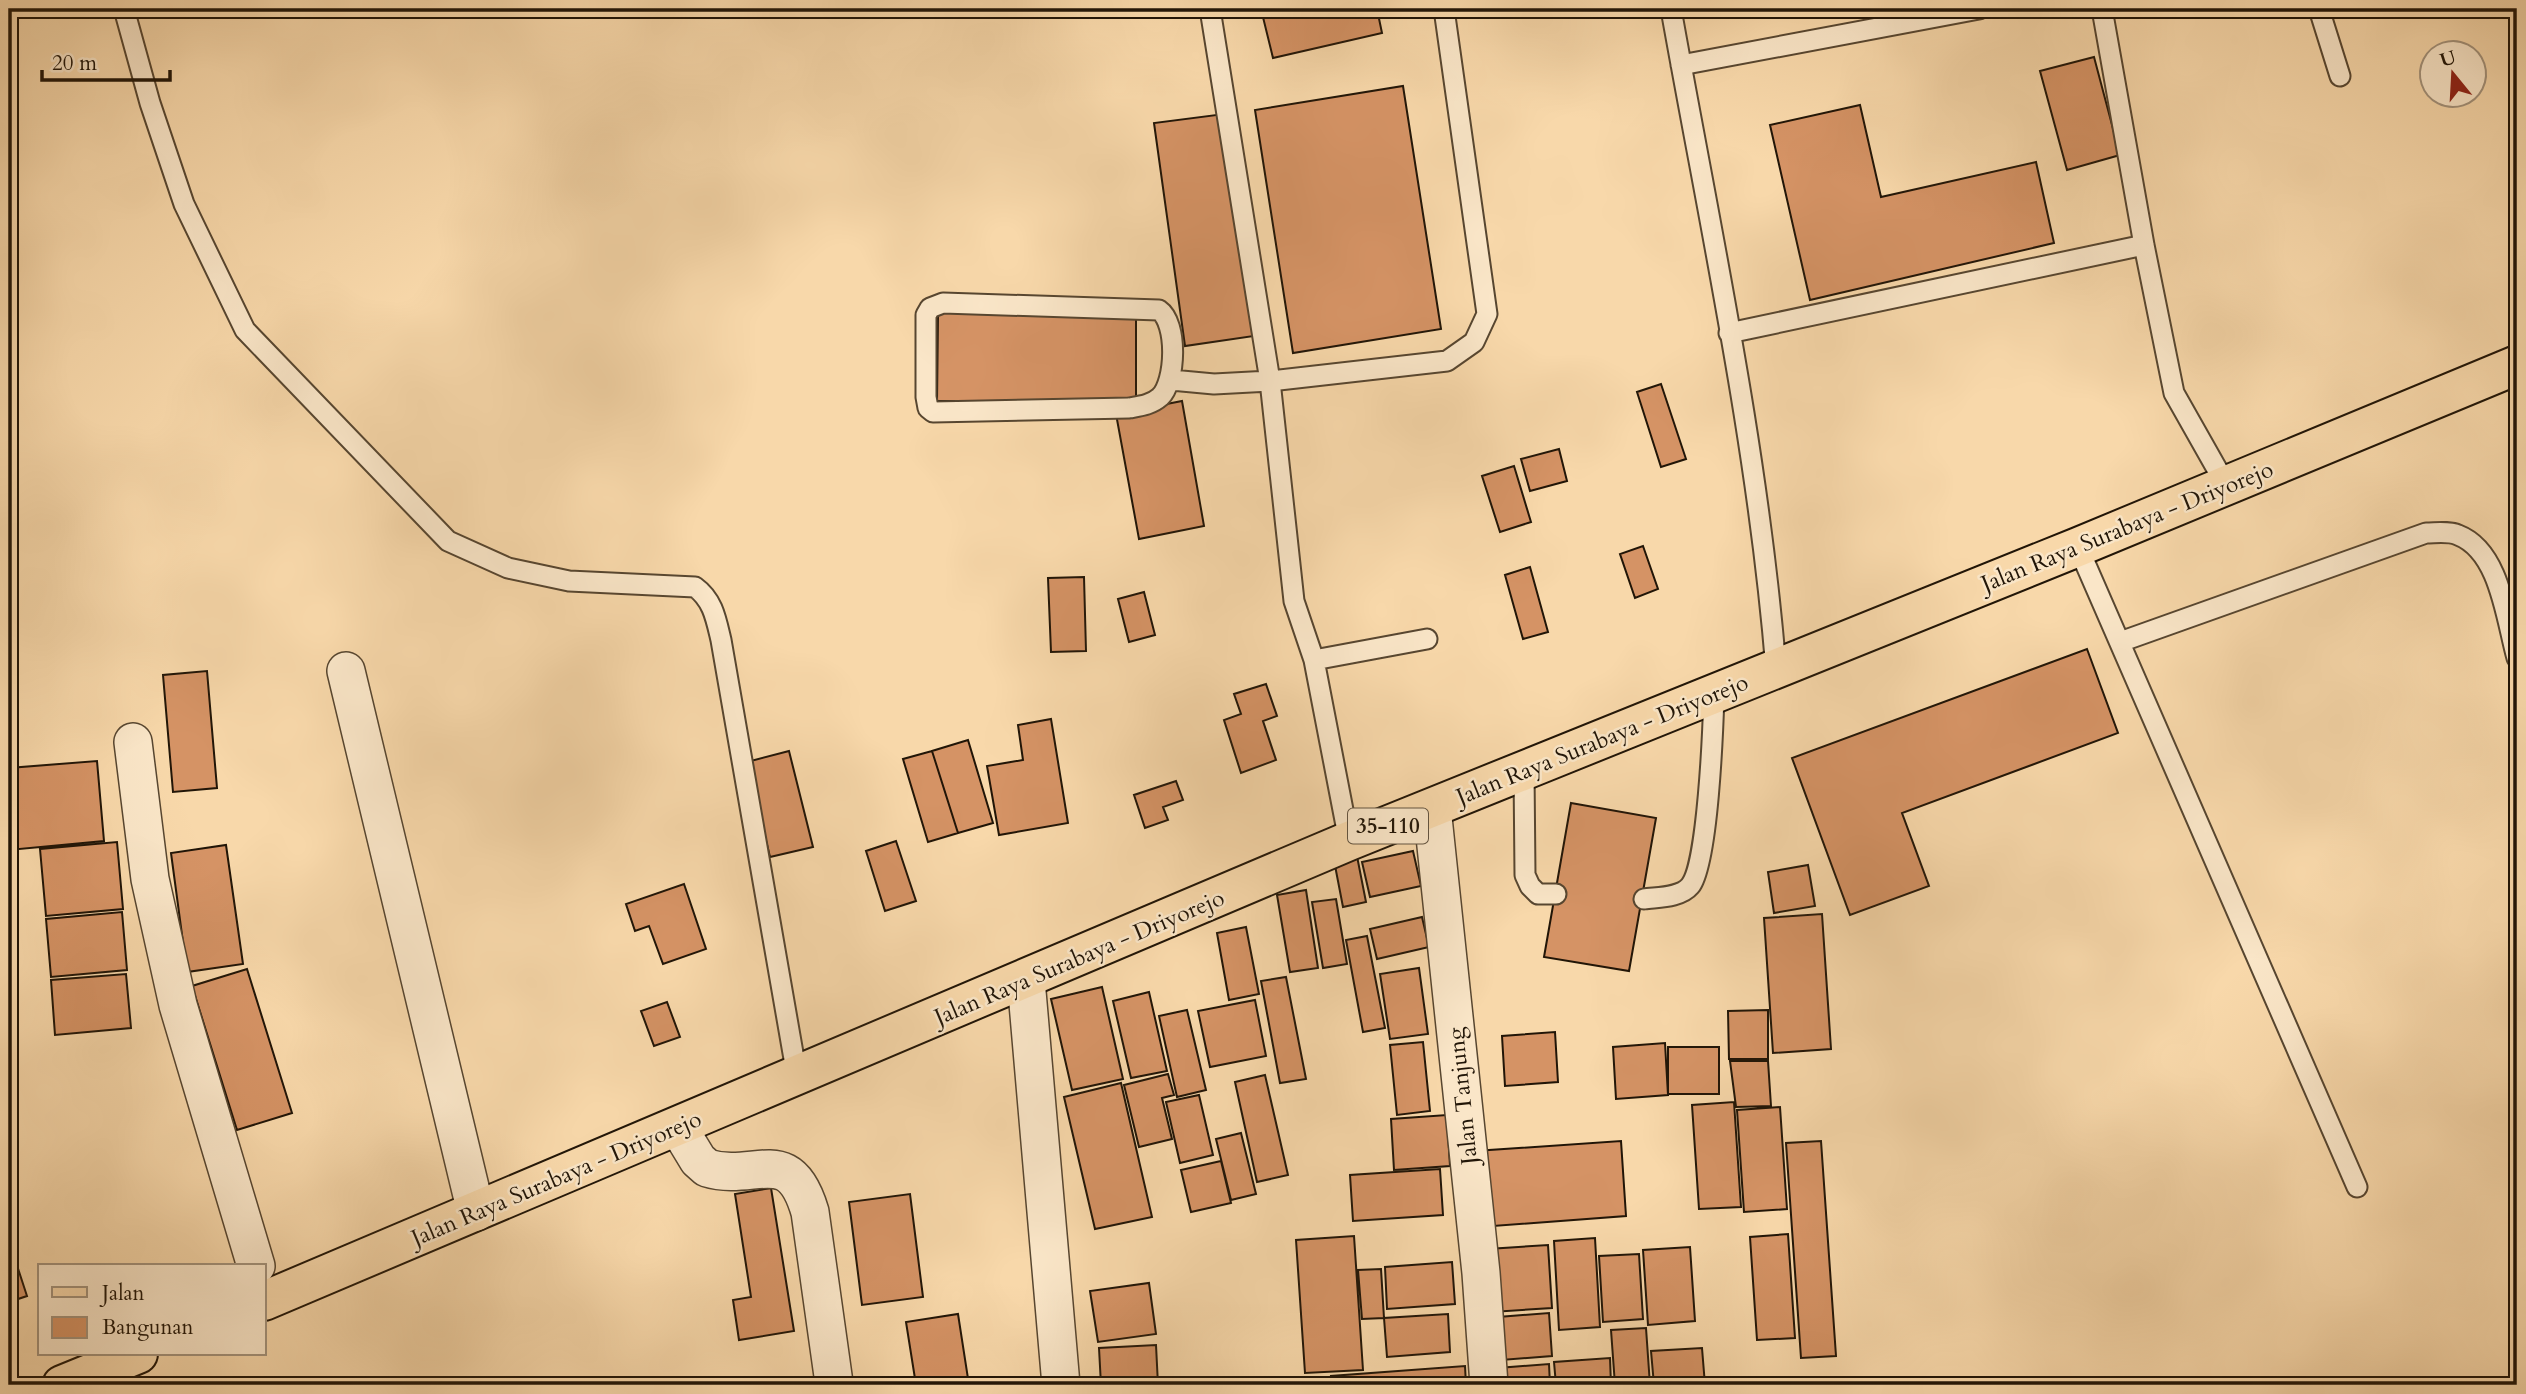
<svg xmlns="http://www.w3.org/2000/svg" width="2526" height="1394" viewBox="0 0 2526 1394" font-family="Cardo,serif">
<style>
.building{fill:#d59365;stroke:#211507;stroke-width:2}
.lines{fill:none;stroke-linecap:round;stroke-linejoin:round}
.lane-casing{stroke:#574630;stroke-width:23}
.street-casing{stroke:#574630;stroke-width:40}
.primary-casing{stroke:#211507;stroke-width:42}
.lane{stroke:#fae6c8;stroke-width:19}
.street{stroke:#fae6c8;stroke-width:37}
.primary{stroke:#f8d8aa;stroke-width:38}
.labels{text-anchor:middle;stroke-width:5;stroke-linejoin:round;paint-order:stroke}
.shield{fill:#fae6c8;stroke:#625441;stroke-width:2}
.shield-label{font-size:21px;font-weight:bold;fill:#211507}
.street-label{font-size:23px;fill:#211507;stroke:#fae6c8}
</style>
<rect width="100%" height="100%" fill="#f8d8aa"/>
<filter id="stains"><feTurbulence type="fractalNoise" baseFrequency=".00286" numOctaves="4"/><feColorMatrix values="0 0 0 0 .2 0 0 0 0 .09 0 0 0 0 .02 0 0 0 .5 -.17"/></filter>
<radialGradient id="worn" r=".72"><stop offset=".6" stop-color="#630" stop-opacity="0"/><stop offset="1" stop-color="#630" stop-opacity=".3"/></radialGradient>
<path class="building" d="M1261,9H1377L1382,33L1273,58Z
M2094,57L2120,155L2067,170L2040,71Z
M1403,86L1441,329L1293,353L1255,110Z
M1860,105L1881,197L2036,162L2054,243L1810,300L1770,125Z
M1224,114L1254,336L1185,346L1154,123Z
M1136,312V401H937L938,313Z
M1661,384L1686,459L1661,467L1637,392Z
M1182,401L1204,526L1139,539L1116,414Z
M1559,449L1567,481L1530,491L1521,459Z
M1514,466L1531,522L1500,532L1482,476Z
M1643,546L1658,589L1635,598L1620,554Z
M1530,567L1548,632L1523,639L1505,575Z
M1084,577L1086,651L1051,652L1048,578Z
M1144,592L1155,635L1129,642L1118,599Z
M2087,649L2118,733L1902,813L1929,886L1850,915L1792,758Z
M207,671L217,788L173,792L163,675Z
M1266,684L1277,716L1263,721L1276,760L1241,773L1224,720L1241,714L1234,694Z
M1051,719L1068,823L999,835L987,766L1023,760L1018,725Z
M968,740L993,823L958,833L932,751Z
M789,751L813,847L770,857L747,762Z
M932,751L958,833L928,842L903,759Z
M97,761L104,841L9,850V768Z
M1176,781L1183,800L1163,807L1168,820L1145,828L1134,795Z
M1571,803L1656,818L1629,971L1544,957Z
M896,841L916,901L885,911L866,851Z
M117,842L123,909L46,916L40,849Z
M226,845L243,964L187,972L171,853Z
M1355,846L1366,902L1343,907L1332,850Z
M1413,851L1421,886L1370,897L1362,862Z
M1808,865L1815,906L1774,913L1768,872Z
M684,884L706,949L663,964L649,926L635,931L626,904Z
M1306,890L1318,968L1290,972L1277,895Z
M1336,899L1347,964L1323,968L1312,902Z
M122,912L127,970L51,977L46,919Z
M1822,914L1831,1049L1773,1053L1764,918Z
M1422,917L1429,947L1377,959L1370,929Z
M1246,927L1259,994L1229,1000L1217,933Z
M1367,936L1385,1028L1363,1032L1346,940Z
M1419,968L1428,1034L1390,1039L1380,974Z
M247,969L292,1113L237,1130L192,986Z
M126,974L131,1028L55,1035L51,980Z
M1286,977L1306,1079L1280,1083L1261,981Z
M1102,987L1123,1079L1072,1090L1051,999Z
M1149,992L1167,1071L1131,1078L1113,1001Z
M1255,1000L1266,1056L1210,1067L1198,1011Z
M667,1002L680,1037L654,1046L641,1011Z
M1187,1010L1206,1090L1177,1097L1159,1016Z
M1768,1010V1059H1729L1728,1011Z
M1555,1032L1558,1082L1505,1086L1502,1036Z
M1423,1042L1430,1111L1397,1115L1390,1045Z
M1665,1043L1668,1095L1616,1099L1613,1047Z
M1668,1047H1719V1094H1668Z
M1730,1061H1768L1771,1106L1736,1107Z
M1168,1074L1174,1095L1162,1098L1172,1139L1139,1147L1124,1085Z
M1265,1075L1288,1175L1257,1182L1235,1082Z
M1121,1083L1152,1217L1095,1229L1064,1097Z
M1199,1095L1213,1155L1180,1163L1166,1102Z
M1734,1102L1741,1207L1699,1209L1692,1105Z
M1780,1107L1787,1209L1744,1212L1737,1110Z
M1447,1115L1450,1166L1394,1170L1391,1119Z
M1241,1133L1256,1194L1231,1200L1216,1139Z
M1621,1141L1626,1216L1480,1227L1475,1151Z
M1821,1141L1836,1356L1801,1358L1786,1143Z
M1221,1161L1231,1203L1191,1212L1181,1170Z
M1440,1169L1443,1215L1353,1221L1350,1175Z
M771,1188L794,1331L739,1340L733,1300L751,1297L735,1194Z
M910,1194L923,1297L862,1305L849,1202Z
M1788,1234L1795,1338L1757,1340L1750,1237Z
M1354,1236L1363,1370L1305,1373L1296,1240Z
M1595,1238L1600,1327L1559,1330L1554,1241Z
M9,1241L27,1296L9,1302Z
M1548,1245L1552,1308L1492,1312L1488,1249Z
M1690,1247L1695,1321L1648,1325L1643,1250Z
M1639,1254L1643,1319L1603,1322L1599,1256Z
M1452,1262L1455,1304L1387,1309L1385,1267Z
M1381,1269L1384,1318L1362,1319L1358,1270Z
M1149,1283L1156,1334L1098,1342L1090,1291Z
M1549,1313L1552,1356L1489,1361L1486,1318Z
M958,1314L969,1385H916L906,1322Z
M1448,1314L1450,1352L1387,1357L1384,1318Z
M1646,1328L1650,1385H1615L1611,1330Z
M1156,1345L1158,1385H1101L1099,1348Z
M1702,1348L1705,1385H1654L1651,1351Z
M1610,1358L1611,1385H1556L1554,1362Z
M1549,1364L1550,1385H1499L1498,1368Z
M1465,1366L1466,1385H1332L1331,1376Z
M1202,1377L1203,1385H1164V1379Z"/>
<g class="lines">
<g class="lane-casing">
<path id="lane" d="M124,9L150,103L184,204L245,330L448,541L508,568L569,581L695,587C713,600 716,619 721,640L797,1076
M1210,9L1270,381L1294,601L1314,660L1349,841
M1671,9C1710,228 1758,447 1776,669
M2102,9L2144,245L2174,393L2226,485
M2319,9L2340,76
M1681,65L1979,9
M943,303L1159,310C1178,323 1176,382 1160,397C1151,405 1140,406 1129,408L933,412L928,408L926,397V315L930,308Z
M1729,333L2144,245
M1171,380L1214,384L1270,381L1447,361L1474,342L1487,314L1444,9
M2078,547L2357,1187
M2120,642L2426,533C2436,533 2449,531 2458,535C2500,551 2506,619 2517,658
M1314,660L1427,639
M1524,771L1525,875L1530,886L1538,894H1556
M1644,899C1657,897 1680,898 1690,886C1708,865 1713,728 1714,694"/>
</g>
<g class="street-casing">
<path id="street" d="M346,671L476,1212
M133,742L150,879L178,1005L256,1266
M1432,808L1481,1273L1489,1385
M1026,980L1061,1385
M678,1127L698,1160L707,1168C756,1183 789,1141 810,1212L834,1383"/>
</g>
<g class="primary-casing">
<path id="primary" d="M264,1301L1349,841L2078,547L2517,365
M62,1385L138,1354"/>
</g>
<use href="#lane" class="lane"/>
<use href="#street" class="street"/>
<use href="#primary" class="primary"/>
</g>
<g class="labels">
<rect class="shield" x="1348" y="808.5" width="80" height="35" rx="5"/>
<g class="shield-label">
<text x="1388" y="833">35-110</text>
</g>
<g class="street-label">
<text transform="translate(2127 526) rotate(-22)" y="8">Jalan Raya Surabaya - Driyorejo</text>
<text transform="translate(1602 739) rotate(-22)" y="8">Jalan Raya Surabaya - Driyorejo</text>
<text transform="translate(1079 957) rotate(-23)" y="8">Jalan Raya Surabaya - Driyorejo</text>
<text transform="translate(1462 1096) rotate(-96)" y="8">Jalan Tanjung</text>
<text transform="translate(556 1178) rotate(-23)" y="8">Jalan Raya Surabaya - Driyorejo</text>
</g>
</g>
<rect width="2526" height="1394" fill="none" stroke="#f8d8aa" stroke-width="35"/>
<rect x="10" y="10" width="2505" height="1373" fill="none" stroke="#211507" stroke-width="3.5"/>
<rect x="18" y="18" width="2491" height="1359" fill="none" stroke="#211507" stroke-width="2"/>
<rect x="38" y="1264" width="228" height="91" fill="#fae6c8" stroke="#a3927b" stroke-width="2"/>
<rect x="52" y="1287" width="35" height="10" fill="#f8d8aa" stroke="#a3927b" stroke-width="2"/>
<text x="102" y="1300" font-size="21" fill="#211507">Jalan</text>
<rect x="52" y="1317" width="35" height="21" fill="#d59365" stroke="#a3927b" stroke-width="2"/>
<text x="102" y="1334" font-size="21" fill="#211507">Bangunan</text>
<g transform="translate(2453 74) rotate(342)"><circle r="33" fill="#fae6c8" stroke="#a3927b" stroke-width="2"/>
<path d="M0-5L12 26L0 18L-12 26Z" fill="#8f2418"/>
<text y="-10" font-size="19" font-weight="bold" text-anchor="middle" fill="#211507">U</text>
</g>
<path d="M42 70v10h128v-10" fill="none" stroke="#211507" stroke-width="3.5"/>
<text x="52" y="70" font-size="21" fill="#211507" stroke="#fae6c8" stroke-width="5" paint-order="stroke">20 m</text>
<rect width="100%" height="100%" filter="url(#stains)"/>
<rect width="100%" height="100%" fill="url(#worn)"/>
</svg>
